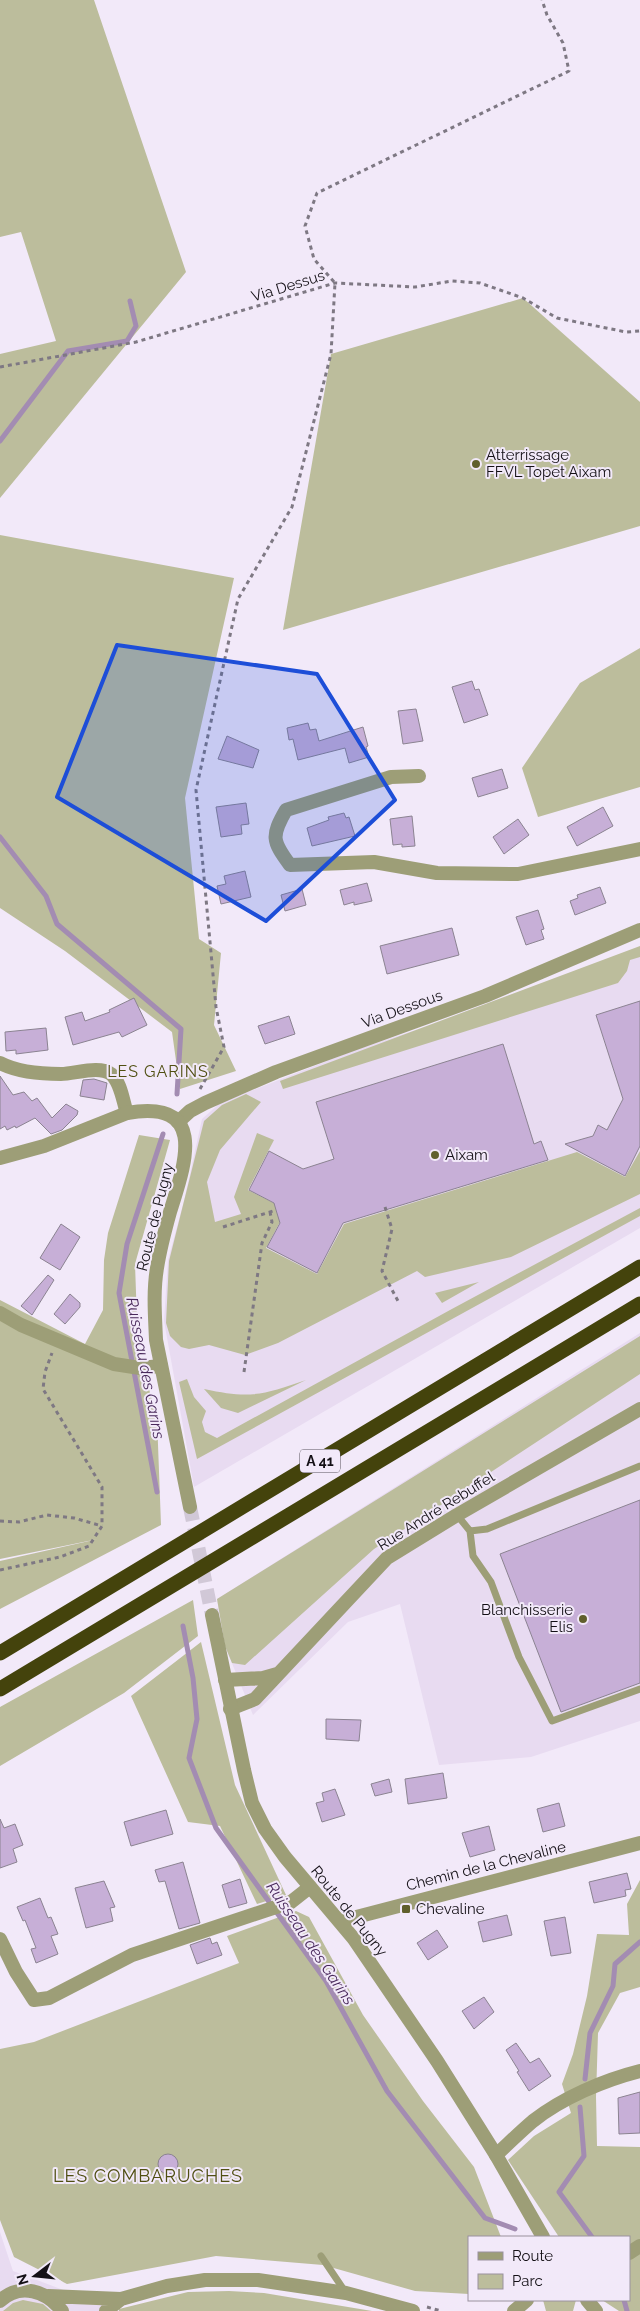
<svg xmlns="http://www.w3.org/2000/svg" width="640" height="2311" viewBox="0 0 640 2311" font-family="Raleway,sans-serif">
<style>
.built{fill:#e8dbf1}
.green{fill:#bcbd9c}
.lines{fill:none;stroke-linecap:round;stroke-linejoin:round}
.stream{stroke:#a38cb2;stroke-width:5}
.building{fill:#c7afd7;stroke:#8b8391}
.tertiary-tunnel{stroke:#d1c8d7;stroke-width:14;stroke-dasharray:14 7;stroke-linecap:butt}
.path{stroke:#7e7883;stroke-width:3;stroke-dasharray:4 4;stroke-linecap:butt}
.service{stroke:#9d9e77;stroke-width:7}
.minor{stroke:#9d9e77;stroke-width:14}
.tertiary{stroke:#9d9e77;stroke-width:14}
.motorway{stroke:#44430c;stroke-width:15}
.marked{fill:#1d4ed8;fill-opacity:0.2;stroke:#1d4ed8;stroke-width:4;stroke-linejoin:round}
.poi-dot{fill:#605f2c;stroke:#f2e9f9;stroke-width:2}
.labels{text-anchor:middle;stroke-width:4;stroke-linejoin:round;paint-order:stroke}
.shield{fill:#f2e9f9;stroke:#57515a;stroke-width:1}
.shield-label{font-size:14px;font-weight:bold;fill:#141016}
.street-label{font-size:15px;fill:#141016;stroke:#f2e9f9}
.poi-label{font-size:15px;fill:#141016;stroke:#f2e9f9;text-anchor:start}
.neighbourhood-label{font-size:16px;letter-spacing:1px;fill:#504f12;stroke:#f2e9f9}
.water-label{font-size:16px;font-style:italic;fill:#49295b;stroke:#f2e9f9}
.quarter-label{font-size:18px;letter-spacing:1px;fill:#504f12;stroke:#f2e9f9}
</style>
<rect width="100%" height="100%" fill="#f2e9f9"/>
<path class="built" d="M640,956V1228L194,1487L164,1321L168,1260L184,1201L202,1119L220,1103L355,1050Z
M640,1333V1721L531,1757L439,1765L400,1604L348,1622L253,1715L225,1646L217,1599Z
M0,2232L13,2271L119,2311H0Z"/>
<path class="green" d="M0,0H94L186,272L0,498V354L56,341L21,232L0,237Z
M523,298L640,402V526L283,630L331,354Z
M0,535L234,578L185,798L199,939L221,953L214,1025L236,1071L180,1089L172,1032L65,951L0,908Z
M640,648V787L538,817L522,768L580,683Z
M640,946V957L630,960L627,971L618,983L283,1089L280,1081Z
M246,1094L261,1102L220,1150L207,1182L215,1222L241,1214L234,1197L257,1133L274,1140L248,1190L274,1203L281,1220L266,1248L317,1274L344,1224L577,1152L625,1177L640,1151V1194L511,1257L425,1277L417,1271L278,1343L245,1355L209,1345L189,1349L181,1347L170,1336L166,1323L169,1261L204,1121L222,1105Z
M139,1135L170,1140L135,1264L138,1349L157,1418L161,1525L0,1609V1561L98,1539L0,1559V1300L85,1344L103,1310L104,1260L108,1233Z
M640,1208V1216L197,1459L179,1382L187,1379L194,1397L206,1411L202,1422L205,1432L217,1438L450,1310Z
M479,1282L442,1303L435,1293Z
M640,1336V1374L374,1549L245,1665L232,1663L225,1646L217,1599Z
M306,1380L238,1413L221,1408L204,1389C250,1399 263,1395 306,1380Z
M193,1600L198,1636L124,1693L0,1766V1707Z
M201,1642L235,1785L286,1895L257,1904L220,1826L188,1822L131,1696Z
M640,1880V1987L620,1993L598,2033L596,2097L597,2146L640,2147V2311H619L602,2300H629V2237H559L508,2160L534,2136L571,2113L562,2084L573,2054L587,1996L597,1934L629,1935L627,1904Z
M296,1911L309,1917L363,2015L423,2101L474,2167L501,2237H469V2294L415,2291L323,2265L216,2256L67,2284L14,2257L0,2220V2049L34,2042L239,1963L227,1936Z
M229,2291L264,2293L372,2311H119V2309L188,2292Z
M23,2300L43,2304L51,2311H3L13,2303Z
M543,2300H576L573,2311H546Z"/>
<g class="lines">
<path class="stream" d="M0,441L68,351L127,341L136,326L130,301
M0,837L46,896L57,924L181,1029L177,1094
M157,1492L119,1293L127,1244L163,1134
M183,1626L193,1678L197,1719L189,1758L216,1828L326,1981L387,2091L485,2218L515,2229
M585,2079L590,2033L613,1986L615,1964L640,1942
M580,2107L584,2156L559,2192L592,2237
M624,2300L627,2311"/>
</g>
<path class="building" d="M472,681L475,690L479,689L488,715L464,723L452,687Z
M416,709L423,741L403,744L398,711Z
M308,723L310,730L316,729L319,741L363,727L368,746L366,747L369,757L349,763L345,748L298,760L293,739L289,740L287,728Z
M227,736L259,750L253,768L218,759Z
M502,769L508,788L478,797L472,778Z
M246,803L249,824L241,825L242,834L221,837L216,807Z
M603,807L613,826L577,846L567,827Z
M344,813L346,818L349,817L355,836L312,846L307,828L329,820L328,817Z
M412,816L415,846L402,847V844L393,845L390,819Z
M518,819L529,835L504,854L493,837Z
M245,871L251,897L221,904L217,886L226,884L224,876Z
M367,883L372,901L354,905V902L344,905L340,890Z
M600,887L606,903L575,915L570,901L578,898L577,895Z
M302,889L306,905L285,911L281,895Z
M538,910L544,929L541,930L544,939L526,945L516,917Z
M452,928L459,955L387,974L380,946Z
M134,998L147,1025L122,1037L119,1032L73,1045L65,1017L82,1012L85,1021L110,1012L109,1010Z
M640,1001V1146L625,1176L565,1144L593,1136L598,1125L607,1130L623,1099L596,1015Z
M289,1016L295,1034L265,1044L258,1026Z
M46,1028L48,1050L16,1054V1050L6,1051L5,1032Z
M503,1044L534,1144L541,1141L548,1160L343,1223L317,1273L267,1247L280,1223L276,1210L274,1203L249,1190L269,1151L303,1169L334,1159L316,1102Z
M0,1076L13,1095L24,1092L32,1101L37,1098L52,1118L66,1104L78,1111L77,1115L62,1130L51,1134L35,1118L16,1128L15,1126L7,1130L5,1126L0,1129Z
M94,1079L107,1083L104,1100L80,1096L83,1080Z
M61,1224L80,1237L60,1270L40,1258Z
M48,1275L54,1280L32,1315L21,1306Z
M70,1294L80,1303V1307L65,1324L54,1314Z
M640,1500V1683L561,1712L500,1554Z
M326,1719L361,1720L359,1741L326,1739Z
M443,1773L447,1798L408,1804L405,1779Z
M389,1779L392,1792L375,1796L371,1784Z
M335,1789L345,1815L322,1822L316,1803L324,1801L322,1793Z
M559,1803L565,1826L543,1832L537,1809Z
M166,1810L173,1834L131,1846L124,1822Z
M0,1819L4,1828L15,1824L23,1845L13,1849L17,1862L0,1868Z
M489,1826L495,1850L470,1857L462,1833Z
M183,1862L200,1923L179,1929L165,1881L159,1882L155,1870Z
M627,1873L631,1889L625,1890L626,1896L594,1903L589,1882Z
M240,1879L247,1903L229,1908L222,1885Z
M104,1881L115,1907L110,1908L113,1921L86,1928L75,1888Z
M40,1898L48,1918L51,1917L58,1934L51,1936L58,1954L36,1963L31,1949L36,1948L25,1920L23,1921L17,1907Z
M507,1915L512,1935L483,1942L478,1922Z
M565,1917L571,1953L551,1956L544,1921Z
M437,1930L448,1947L428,1960L417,1943Z
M210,1938L212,1944L217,1942L222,1955L197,1964L190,1945Z
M484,1997L494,2012L474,2029L462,2011Z
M516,2043L530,2063L539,2058L551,2076L529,2091L517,2072L519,2071L506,2050Z
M640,2092V2133L619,2134L618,2098Z
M158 2164a10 10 0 1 1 20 0a10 10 0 1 1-20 0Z"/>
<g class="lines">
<path class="tertiary-tunnel" d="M190,1507L212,1615"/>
<path class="path" d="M0,367L136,342L335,283L415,287L452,281L480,283L523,298L557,318L626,332L640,331
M200,1089L224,1047L216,1007L196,790L238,599L292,507L331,354L335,283L314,259L305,226L317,193L569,71L563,43L547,15L542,0
M385,1207L392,1229L382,1271L398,1301
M223,1227L276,1210
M244,1372L262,1243L272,1222L270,1212
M0,1521L19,1522L47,1515L74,1518L102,1526
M0,1570L60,1557L89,1546L102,1526V1487L43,1389L45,1372L52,1353
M427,2307L441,2311"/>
<path class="service" d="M457,1515L470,1531L487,1529L640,1466
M470,1531L473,1556L491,1582L519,1657L552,1721L640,1689
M321,2256L346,2293"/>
<path class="minor" d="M419,776L391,777L286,810C271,836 272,841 290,865L374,862L437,873L518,874L640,849
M0,1063C17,1072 42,1074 61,1074C75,1074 99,1065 111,1074C121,1082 123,1102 127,1113
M178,1122L190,1111L205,1103L276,1072L485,996L640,930
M0,1313L21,1325L114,1364L140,1368L161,1366
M225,1680L263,1678L277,1674
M230,1709L255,1699L387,1558L457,1515L640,1409
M341,1921L640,1843
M0,1939L16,1972L34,2000L49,1998L132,1955L291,1902L310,1887
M496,2155C508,2144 520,2132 533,2121C562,2098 604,2080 640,2071
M629,2253L640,2246"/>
<path class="tertiary" d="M0,1158L44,1146L127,1113C209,1099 185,1164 170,1212C165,1230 160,1249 157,1268C153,1291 155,1316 156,1340L190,1507
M212,1615L244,1770L252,1803L265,1829L285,1857L354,1939L437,2061L496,2155L543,2237
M48,2296L121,2299L167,2286L205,2280H258L346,2293L413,2311
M587,2300L596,2311
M0,2301C20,2282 47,2291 62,2311
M106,2311L121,2299
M514,2311L527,2300"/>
<path class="motorway" d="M0,1653L640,1267
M0,1689L640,1304"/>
</g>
<path class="marked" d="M117,645L317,674L395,800L266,921L57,797Z"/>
<g class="poi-dot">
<circle cx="476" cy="464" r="5"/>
<circle cx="435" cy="1155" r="5"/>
<circle cx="583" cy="1619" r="5"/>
<rect x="401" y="1904" width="10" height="10" rx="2.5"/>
</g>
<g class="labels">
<rect class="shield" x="300" y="1449.5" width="40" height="23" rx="4"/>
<g class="shield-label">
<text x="320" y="1466">A 41</text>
</g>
<g class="street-label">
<text transform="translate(288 286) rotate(-17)" y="5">Via Dessus</text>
<text transform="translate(402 1009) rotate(-20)" y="5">Via Dessous</text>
<text transform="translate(155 1217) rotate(-76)" y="5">Route de Pugny</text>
<text transform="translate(436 1511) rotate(-32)" y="5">Rue André Rebuffel</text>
<text transform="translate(486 1866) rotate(-14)" y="5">Chemin de la Chevaline</text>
<text transform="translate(349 1911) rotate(51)" y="5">Route de Pugny</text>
</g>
<g class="poi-label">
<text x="486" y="460">Atterrissage<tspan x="486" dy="17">FFVL Topet Aixam</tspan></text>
<text x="445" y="1160">Aixam</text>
<text x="573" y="1615" text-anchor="end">Blanchisserie<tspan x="573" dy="17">Elis</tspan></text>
<text x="416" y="1914">Chevaline</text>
</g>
<g class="neighbourhood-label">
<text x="158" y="1077">LES GARINS</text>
</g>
<g class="water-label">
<text transform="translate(146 1368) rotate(79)" y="6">Ruisseau des Garins</text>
<text transform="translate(311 1943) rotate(56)" y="6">Ruisseau des Garins</text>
</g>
<g class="quarter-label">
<text x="148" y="2182">LES COMBARUCHES</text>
</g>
</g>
<rect x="468" y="2236" width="162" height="65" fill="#f2e9f9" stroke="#99929e"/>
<rect x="478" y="2252" width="25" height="8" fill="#9d9e77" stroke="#99929e"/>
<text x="512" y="2261" font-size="15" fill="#141016">Route</text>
<rect x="478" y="2274" width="25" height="15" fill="#bcbd9c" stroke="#99929e"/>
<text x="512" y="2286" font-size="15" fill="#141016">Parc</text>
<g transform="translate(35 2276) rotate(254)" stroke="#f2e9f9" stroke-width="4" paint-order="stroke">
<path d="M0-4L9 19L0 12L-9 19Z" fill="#141016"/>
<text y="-8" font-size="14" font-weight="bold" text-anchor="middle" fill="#141016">N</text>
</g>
</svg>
